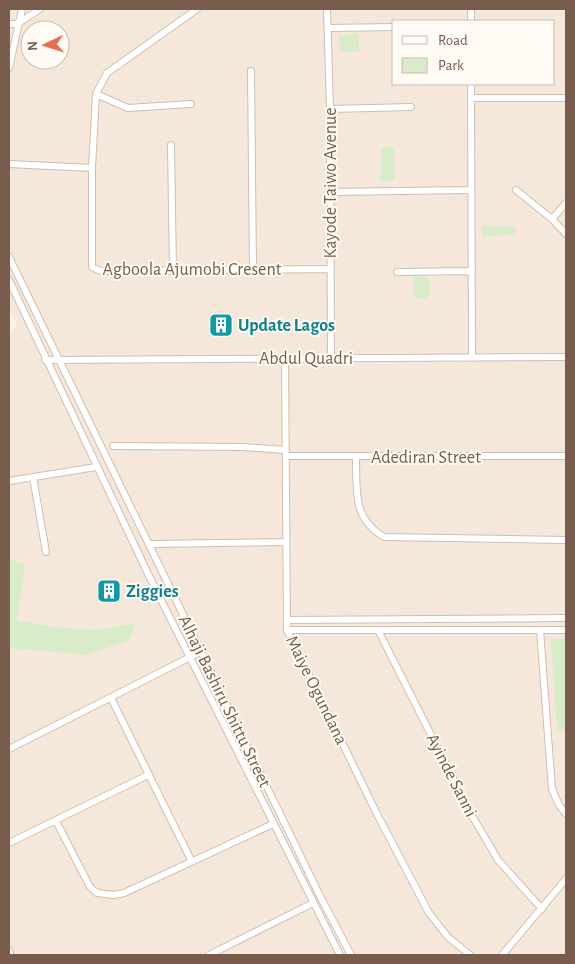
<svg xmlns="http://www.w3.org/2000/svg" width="575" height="964" viewBox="0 0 575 964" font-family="'Alegreya Sans',sans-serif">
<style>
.residential{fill:#f5e8da;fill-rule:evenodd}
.green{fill:#d8ecc9}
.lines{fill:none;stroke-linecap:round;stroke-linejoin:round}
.minor-casing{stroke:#d1beb0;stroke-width:8}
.minor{stroke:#fff;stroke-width:6}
.labels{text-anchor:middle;stroke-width:4;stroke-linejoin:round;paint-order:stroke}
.street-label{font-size:18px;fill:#7a5c4d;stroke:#fffaf3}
.culture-label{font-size:18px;font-weight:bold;fill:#0d838f;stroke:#fffaf3;text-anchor:start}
</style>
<rect width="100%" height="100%" fill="#fdf6ec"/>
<path class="residential" d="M9,9H566V955H9V648L85,655L136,623L96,630L56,627L17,620L25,564L9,559V335L17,325L9,309ZM394,21H554V84H394ZM30,30H60V60H30Z"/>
<path class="green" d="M359,34V52H343L340,50L339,35Z
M394,146L395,180L380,182L382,147Z
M482,226H516V234L482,237Z
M414,274L426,278L427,282H430L428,298H414Z
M9,559L25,564L17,620L56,627L96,630L136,623L129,640L85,655L9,648Z
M566,638V729L557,730L551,639Z"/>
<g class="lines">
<g class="minor-casing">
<path id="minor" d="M197,9L107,73L96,94L92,168V267L100,271L330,269
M327,9L330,109L331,358
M471,9V21
M9,24H17
M17,24L40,9
M328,28L394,27
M9,68L22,9
M251,71L253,270
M471,84L472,358
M96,94L128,108L191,104
M471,98H566
M330,109L411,107
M171,145L173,271
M9,164L92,168
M516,190L552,219L566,234
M330,192L471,190
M552,219L566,203
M9,257L320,896L351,955
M397,272L472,271
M9,280L150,578L340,955
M285,358L287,630L377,814L429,913L448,937L470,955
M45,360L566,357
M113,446L243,447L285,450
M286,456H566
M356,457C357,491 352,518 384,537L566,540
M33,477L46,552
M9,481L96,467
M149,544L286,542
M287,620L566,618
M287,630H566
M378,630L471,814L498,860L542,909
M540,630L552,789L559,805L566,814
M111,698L192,862
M9,749L202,651
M56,821L90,887L97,893L114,895L124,893L273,824
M9,843L148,775
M9,951L11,955
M209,955L313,903
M502,955L566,879"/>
</g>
<use href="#minor" class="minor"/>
</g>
<defs>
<g id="building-square" transform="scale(1.25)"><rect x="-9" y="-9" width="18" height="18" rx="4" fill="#0f9aa8" stroke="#fffaf3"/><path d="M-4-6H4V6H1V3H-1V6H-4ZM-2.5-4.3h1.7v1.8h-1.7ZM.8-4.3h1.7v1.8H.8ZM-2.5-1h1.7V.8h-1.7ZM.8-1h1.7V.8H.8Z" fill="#fff"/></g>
</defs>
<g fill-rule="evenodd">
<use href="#building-square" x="221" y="325"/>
<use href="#building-square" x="109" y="591"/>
</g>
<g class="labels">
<g class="street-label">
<text transform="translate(330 183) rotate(-90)" y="6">Kayode Taiwo Avenue</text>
<text x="192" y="275">Agboola Ajumobi Cresent</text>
<text x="306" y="364">Abdul Quadri</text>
<text x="426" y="463">Adediran Street</text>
<text transform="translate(317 690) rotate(64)" y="6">Maiye Ogundana</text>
<text transform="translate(225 701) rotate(64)" y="6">Alhaji Bashiru Shittu Street</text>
<text transform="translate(452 775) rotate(63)" y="6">Ayinde Sanni</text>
</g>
<g class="culture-label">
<text x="238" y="331">Update Lagos</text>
<text x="126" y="597">Ziggies</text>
</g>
</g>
<rect width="575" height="964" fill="none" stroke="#7a5c4d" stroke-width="20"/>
<rect x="392" y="20" width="162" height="65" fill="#fffaf3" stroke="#cabbb1"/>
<rect x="402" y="36" width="25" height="8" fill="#ffffff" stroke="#cabbb1"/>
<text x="438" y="45" font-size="15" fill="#7a5c4d">Road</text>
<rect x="402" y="58" width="25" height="15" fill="#d8ecc9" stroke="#cabbb1"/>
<text x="438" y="70" font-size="15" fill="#7a5c4d">Park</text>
<g transform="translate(45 45) rotate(266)"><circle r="24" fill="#fffaf3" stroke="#cabbb1"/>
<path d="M0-4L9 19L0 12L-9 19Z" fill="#e76f51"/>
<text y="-8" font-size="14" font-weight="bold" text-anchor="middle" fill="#7a5c4d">N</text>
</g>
</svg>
